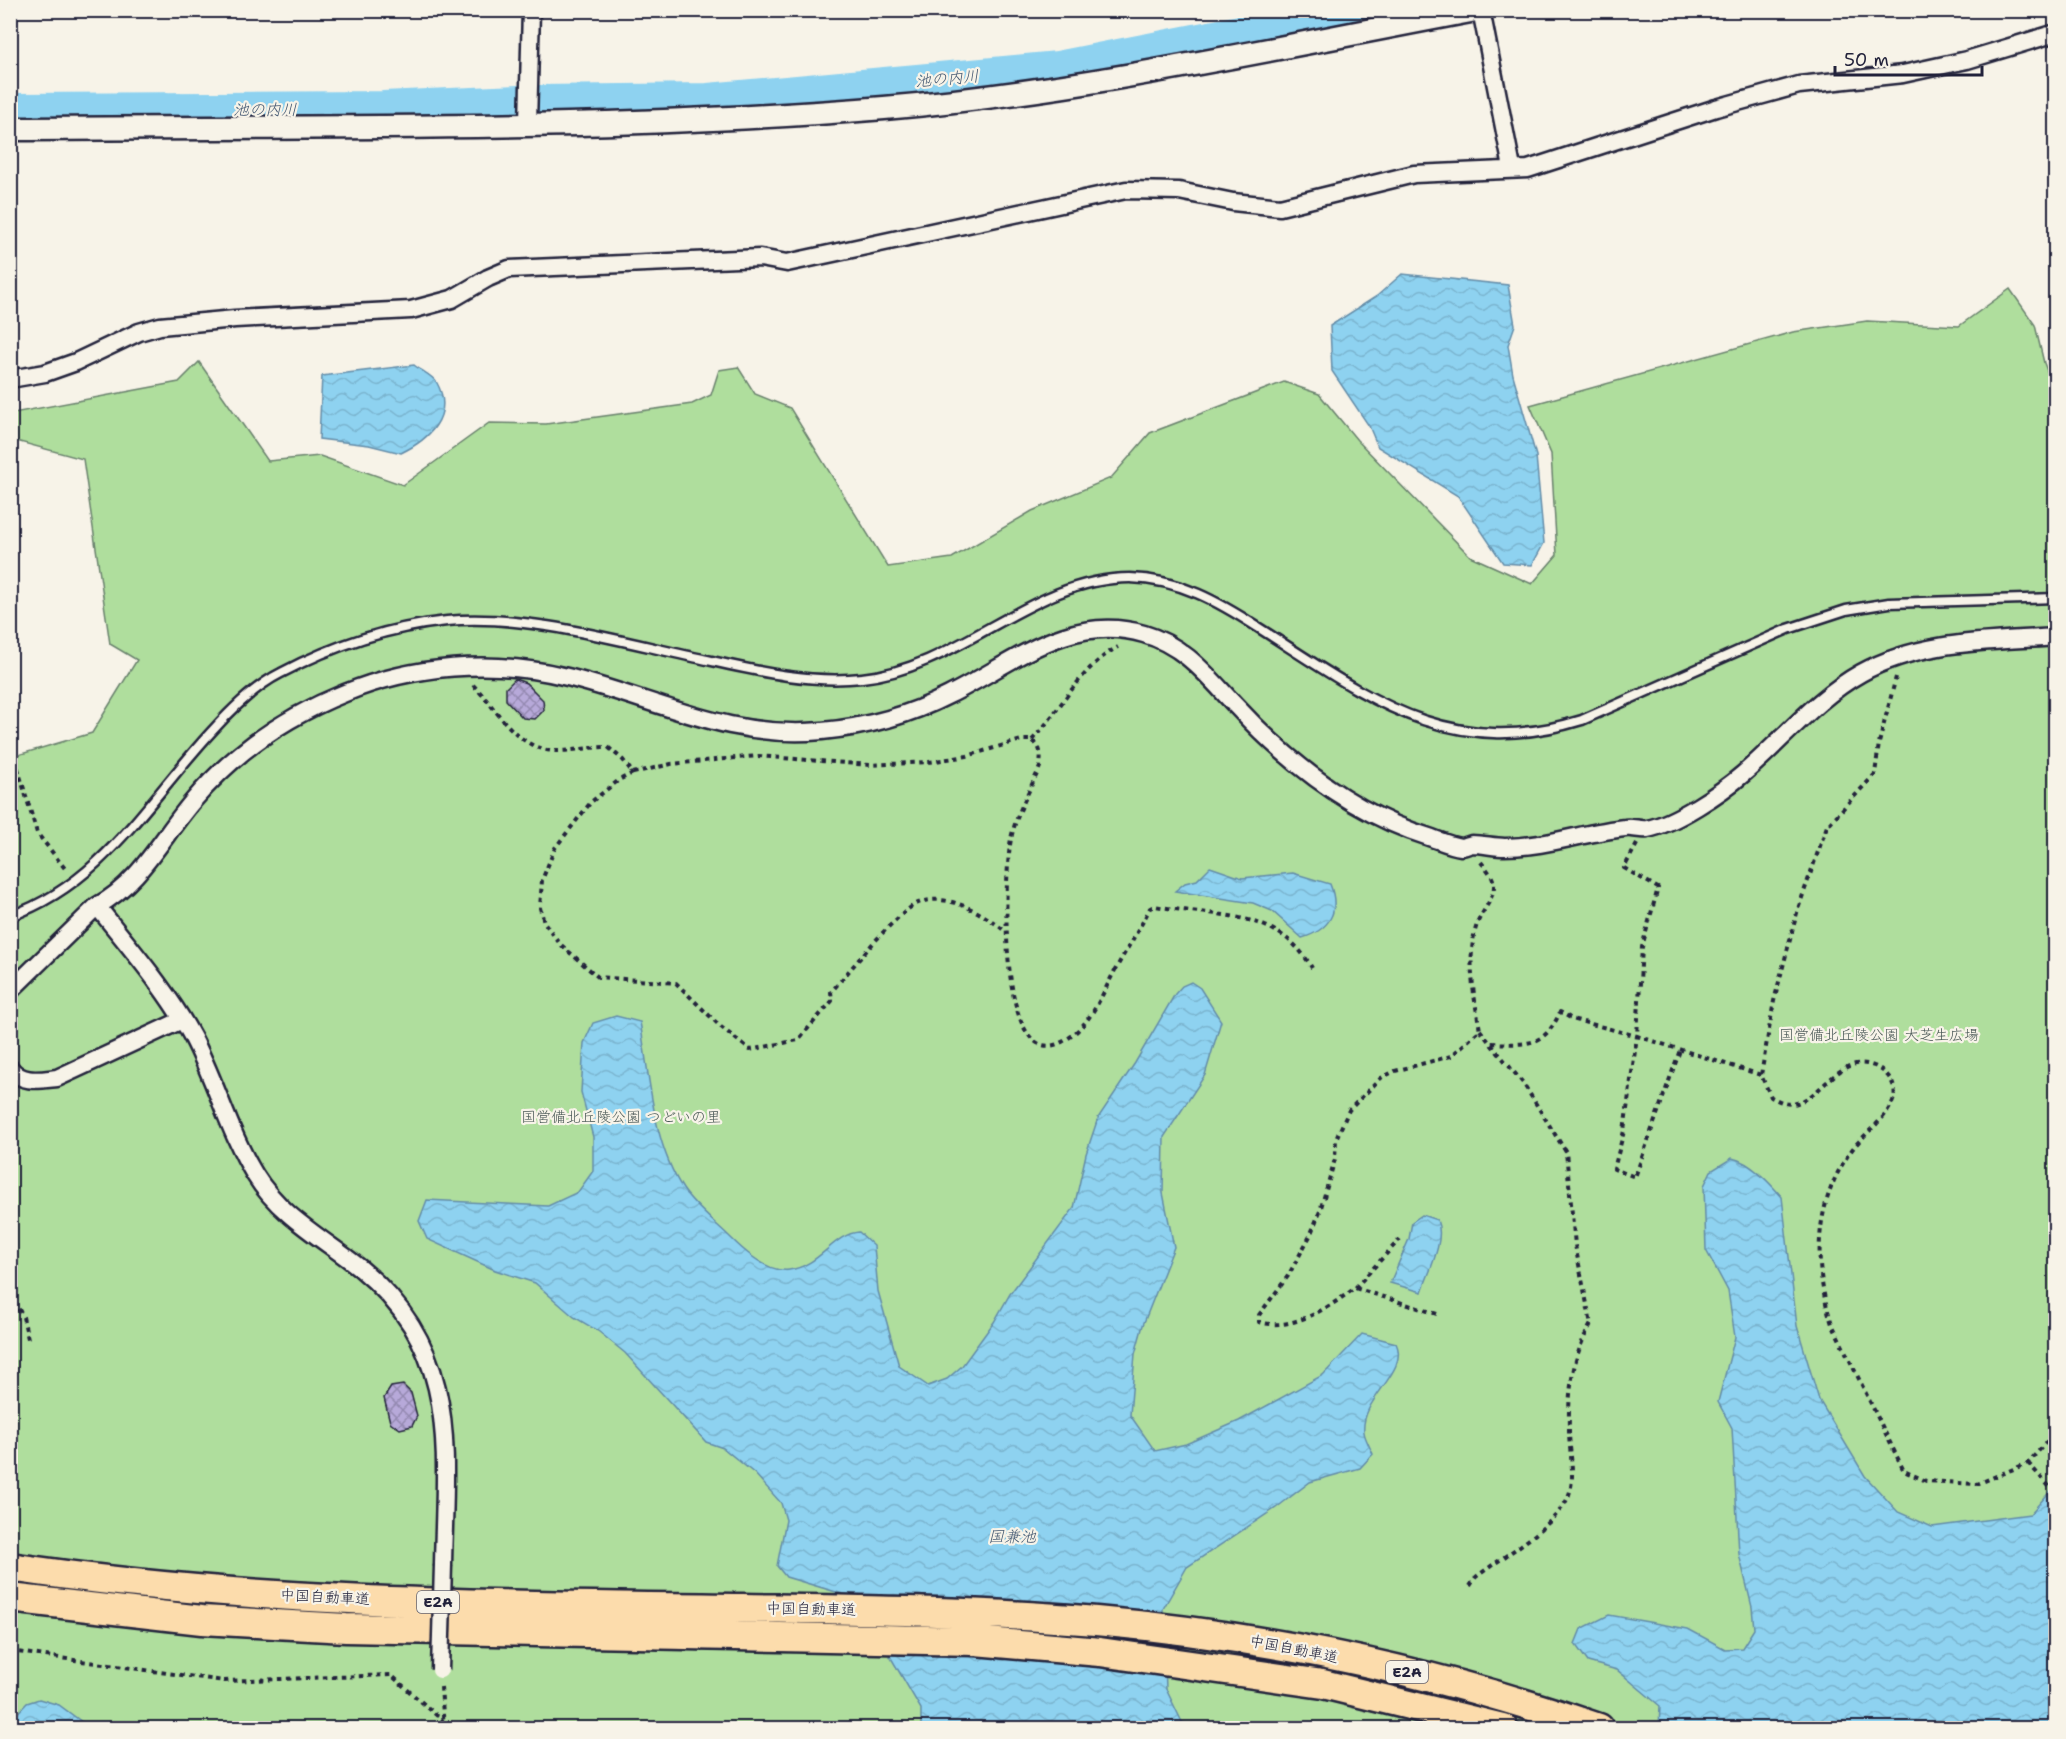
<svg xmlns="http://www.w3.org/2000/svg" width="2066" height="1739" viewBox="0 0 2066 1739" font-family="'Shantell Sans','Klee One',sans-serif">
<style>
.green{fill:#afde9d;stroke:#68806c;stroke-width:1.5}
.water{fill:url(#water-waves);stroke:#638ca8;stroke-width:1.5}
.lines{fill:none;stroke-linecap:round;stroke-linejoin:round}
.river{stroke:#8ed2f0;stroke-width:34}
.building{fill:url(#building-cross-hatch);stroke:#22223b;stroke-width:1.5}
.lane-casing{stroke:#22223b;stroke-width:13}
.street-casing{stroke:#22223b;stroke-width:21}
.secondary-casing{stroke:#22223b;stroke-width:27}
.highway-casing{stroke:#22223b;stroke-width:33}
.path{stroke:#22223b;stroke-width:4;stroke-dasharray:4.5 4.5;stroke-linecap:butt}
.lane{stroke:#f7f3e8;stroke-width:8}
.street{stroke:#f7f3e8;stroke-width:16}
.secondary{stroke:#f7f3e8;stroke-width:22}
.highway{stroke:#fcdcac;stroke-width:28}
.street-bridge-casing{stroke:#22223b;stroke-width:21;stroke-linecap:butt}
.street-bridge{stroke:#f7f3e8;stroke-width:16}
.labels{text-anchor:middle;stroke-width:4.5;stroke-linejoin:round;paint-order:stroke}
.shield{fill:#f7f3e8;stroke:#62616f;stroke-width:1.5}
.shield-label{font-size:14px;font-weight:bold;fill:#22223b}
.park-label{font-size:15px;fill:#4c5a58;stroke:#f7f3e8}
.street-label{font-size:15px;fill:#22223b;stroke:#f7f3e8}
.water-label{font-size:16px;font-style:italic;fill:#425771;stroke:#f7f3e8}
</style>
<defs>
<pattern id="water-waves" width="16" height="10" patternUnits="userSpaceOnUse" patternTransform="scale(1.5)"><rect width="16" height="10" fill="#8ed2f0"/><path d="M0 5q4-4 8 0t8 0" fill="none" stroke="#7ab4cf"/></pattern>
<pattern id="building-cross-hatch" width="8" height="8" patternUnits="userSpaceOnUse" patternTransform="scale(1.5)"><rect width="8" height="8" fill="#b7a9d9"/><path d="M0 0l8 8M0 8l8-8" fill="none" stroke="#9489b1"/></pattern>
</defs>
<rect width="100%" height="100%" fill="#f7f3e8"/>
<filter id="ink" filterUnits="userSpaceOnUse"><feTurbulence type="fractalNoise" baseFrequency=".0167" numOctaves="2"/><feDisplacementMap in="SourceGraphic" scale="12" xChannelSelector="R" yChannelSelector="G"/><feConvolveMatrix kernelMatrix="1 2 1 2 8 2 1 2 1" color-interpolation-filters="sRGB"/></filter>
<g filter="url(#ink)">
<path class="green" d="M2010,289L2035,325L2044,363L2056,394L2055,1728H11V757L92,733L137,660L110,644L83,459L16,441L13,413L179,382L199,362L268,461L320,456L403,485L489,423L546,424L692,404L711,395L719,370L738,367L755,394L790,408L888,567L952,558L1032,511L1111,478L1150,433L1284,382L1319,394L1357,440L1470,556L1532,584L1557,555L1551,454L1530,405L1793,332L1867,321L1959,326Z"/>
<path class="water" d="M1402,274L1508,285L1515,325L1508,345L1513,375L1536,456L1544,543L1532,565L1503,563L1458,496L1378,447L1369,426L1332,371L1330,326L1377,296Z
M414,365C420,370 433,376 437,383C455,416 428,440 401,453L369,445L319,439L322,376Z
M1210,867L1242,878L1293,873L1330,884C1341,912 1329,930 1302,938L1272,911L1253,903L1175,891L1185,883L1197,880Z
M1191,982L1200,988L1221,1021L1205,1075L1164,1137L1163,1193L1174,1247L1143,1325L1135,1354L1130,1415L1155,1451L1186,1444L1239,1421L1323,1375L1362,1334L1396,1343C1410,1372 1360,1398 1364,1432C1365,1439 1370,1447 1373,1454L1360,1468L1310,1482L1276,1508L1187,1567L1163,1609L1166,1689L1182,1722L1195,1728H921V1709L856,1598L786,1577L777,1566L786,1520L781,1503L755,1474L723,1448L706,1442L625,1353L598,1331L574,1317L535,1283L495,1270L427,1239L419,1221L427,1200L548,1206L578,1192L593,1171V1137L581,1092L584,1043L593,1023L616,1016L640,1022C650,1077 652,1142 683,1189C695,1207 716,1223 731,1238C745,1252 768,1273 789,1270C820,1266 833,1234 859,1232L874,1246L878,1291L899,1366L928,1386L947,1379L962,1366L994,1322L1010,1294L1074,1208L1086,1154L1098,1118L1135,1063L1175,994L1182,986Z
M1732,1158C1751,1162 1770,1183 1782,1197L1797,1326L1819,1400L1865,1476L1898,1512L1932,1527L2030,1514L2055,1486V1728H1659L1660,1706L1617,1670L1588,1662L1575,1644L1581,1629L1609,1615L1688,1629L1725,1649L1742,1648L1754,1629L1752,1607L1739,1554L1732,1428L1718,1402L1735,1337L1728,1291L1706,1250L1704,1186L1711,1171Z
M1422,1215L1437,1220C1446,1240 1428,1273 1422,1292L1390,1283L1409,1239L1412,1222Z
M39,1699L59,1705L90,1728H11V1720L27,1703Z"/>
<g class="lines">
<path class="river" d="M538,102L708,100L1058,68L1352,10
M10,110L383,108L519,102"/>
</g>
<path class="building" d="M515,679L526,683L543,700L544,710L535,719L523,718L506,700V688Z
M403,1385L411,1393L417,1416L412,1426L400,1429L390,1422L384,1398L391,1387Z"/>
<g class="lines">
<g class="lane-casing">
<path id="lane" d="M10,916C103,884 150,797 214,729C233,708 255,686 281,673C332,646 389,627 447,621C523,613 623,642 698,658C752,670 807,684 862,678C960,668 1032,578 1130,578C1179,579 1219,602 1259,628C1366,696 1447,762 1582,720L1788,629L1846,610L1889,603L2056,598"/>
</g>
<g class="street-casing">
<path id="street" d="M1481,10L1512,168
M528,123L531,10
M10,379L45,373L76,362L139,332L160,326L235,319L411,310L452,299L488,278L509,269L760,258L787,263L1126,190L1179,191L1233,202L1280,207L1414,174L1528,169L1716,108L1799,85L1903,74L1967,60L2056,33
M97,906C130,948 168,991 193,1038C216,1082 229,1132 255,1175C280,1216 324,1239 360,1268C461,1351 445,1449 443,1565
M10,991L97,906C140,883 162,837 193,801C235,751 285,717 345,693C413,665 492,659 563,676C653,697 726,740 822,731C866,727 910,715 949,695C1012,664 1069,612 1144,634C1186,646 1209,678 1238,708C1290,764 1355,814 1429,837C1438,840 1451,846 1461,847C1464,847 1468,845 1472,844C1483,844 1494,847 1505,847C1546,847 1585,832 1625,828C1633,827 1640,830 1647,829C1675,824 1722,792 1743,774C1782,741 1816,698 1861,673C1921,640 1989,642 2056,637
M10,1068C22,1084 39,1080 57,1078L182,1020"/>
</g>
<g class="secondary-casing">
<path id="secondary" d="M10,129C301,126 594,132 884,108C1083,91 1279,47 1476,10"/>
</g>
<g class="highway-casing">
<path id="highway" d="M10,1567C252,1604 498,1605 742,1608C860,1610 978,1611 1096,1621C1267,1636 1437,1672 1599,1728
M10,1598L202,1620L346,1628L975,1641L1100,1652L1323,1684L1503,1728"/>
</g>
<path class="path" d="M1896,677L1879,743L1875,774L1827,826L1798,909L1774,1001L1761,1075L1771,1097C1779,1101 1788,1106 1797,1103C1824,1095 1840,1053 1874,1066C1887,1071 1897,1084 1894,1098C1888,1118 1867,1131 1854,1147C1814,1199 1812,1264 1832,1324L1904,1471L1926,1481L1977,1484L2028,1463L2056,1431
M473,685C497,708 516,750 556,751C573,751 590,747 608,747L623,760L633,773L671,764L758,756L870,765L929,762L967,756L1021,740H1032C1042,748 1041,755 1040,767C1030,790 1016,814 1011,839C1004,872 994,1102 1075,1033C1094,1016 1103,993 1114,972C1126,950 1139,930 1150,908L1155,906C1213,917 1278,908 1312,968
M1032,740C1061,710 1080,667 1118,647
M10,742L37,833L67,871
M633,773L619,780L591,802L555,848L542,880L540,908L544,922L560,944L598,977L676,983L721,1027L750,1050L798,1040L832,1001L831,992C853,967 885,926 911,907C940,887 985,913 1007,933
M1637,844L1624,868L1658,888L1642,947L1637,1036L1761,1075
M1480,1030L1490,1043C1525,1044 1544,1049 1560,1012L1572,1019L1637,1036L1624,1131L1614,1169L1635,1177L1680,1050
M1355,1288L1400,1239
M10,1293L23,1317L29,1343
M1437,1314L1355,1288C1330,1307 1292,1332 1259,1322V1315L1288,1276L1310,1236L1320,1211L1335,1159L1336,1139L1349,1110L1381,1078L1395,1071L1451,1056L1480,1030C1474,996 1466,958 1477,924C1481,913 1494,898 1494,886C1494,876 1487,870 1481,862
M2028,1463L2056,1494
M1470,1586L1476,1577C1502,1557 1548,1531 1565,1503C1578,1482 1569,1454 1569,1431C1568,1393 1572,1357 1591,1324L1575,1245L1566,1152L1523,1083L1490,1043
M10,1651L224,1681L391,1675L443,1721
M441,1687L444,1728"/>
<use href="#lane" class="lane"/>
<use href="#street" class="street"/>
<use href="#secondary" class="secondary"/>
<use href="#highway" class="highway"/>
<g class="street-bridge-casing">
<path id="street-bridge" d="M440,1670L443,1565"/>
</g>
<use href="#street-bridge" class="street-bridge"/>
</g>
</g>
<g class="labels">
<g class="shield">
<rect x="417" y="1591" width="42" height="22" rx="4.5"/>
<rect x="1386" y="1661" width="42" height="22" rx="4.5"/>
</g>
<g class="shield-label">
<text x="438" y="1607">E2A</text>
<text x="1407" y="1677">E2A</text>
</g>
<g class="park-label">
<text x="1879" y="1040">国営備北丘陵公園 大芝生広場</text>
<text x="621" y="1122">国営備北丘陵公園 つどいの里</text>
</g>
<g class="street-label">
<text transform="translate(325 1597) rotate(3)" y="5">中国自動車道</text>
<text transform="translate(811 1609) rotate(1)" y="5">中国自動車道</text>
<text transform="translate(1294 1649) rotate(11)" y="5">中国自動車道</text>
</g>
<g class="water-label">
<text transform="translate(947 78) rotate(-5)" y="6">池の内川</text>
<text x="265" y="115">池の内川</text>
<text x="1012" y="1542">国兼池</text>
</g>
</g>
<rect width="2066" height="1739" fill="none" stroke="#f7f3e8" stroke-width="36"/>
<rect x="18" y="18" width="2030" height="1703" fill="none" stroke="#22223b" stroke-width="2" filter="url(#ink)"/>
<path d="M1835 66v9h147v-9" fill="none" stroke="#22223b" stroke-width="3"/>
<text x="1844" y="66" font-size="18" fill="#22223b" stroke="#f7f3e8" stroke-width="4.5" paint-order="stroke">50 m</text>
</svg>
